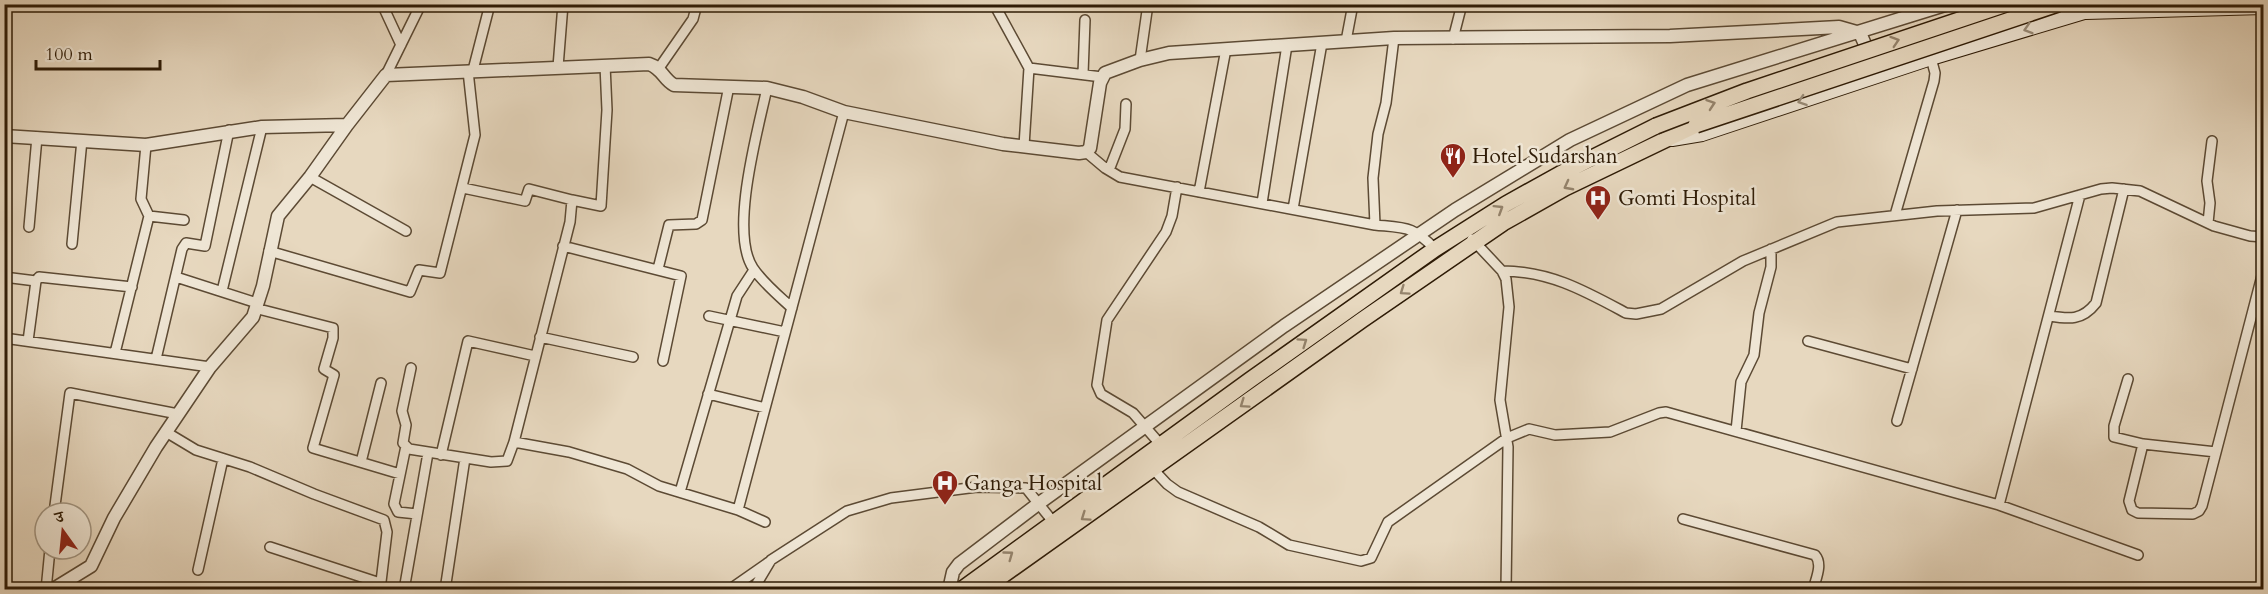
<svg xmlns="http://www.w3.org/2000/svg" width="2268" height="594" viewBox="0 0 2268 594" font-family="Cardo,'Noto Serif Devanagari',serif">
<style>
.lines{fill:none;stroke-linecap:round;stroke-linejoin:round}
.minor-casing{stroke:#5c4a34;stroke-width:12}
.tertiary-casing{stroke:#5c4a34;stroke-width:15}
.secondary-casing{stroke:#2e1b06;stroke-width:16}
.trunk-casing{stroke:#2e1b06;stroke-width:18}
.minor{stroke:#efe6d5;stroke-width:9}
.tertiary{stroke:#efe6d5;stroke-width:12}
.secondary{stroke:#efe6d5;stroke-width:14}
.trunk{stroke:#e7d8bf;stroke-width:15}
.trunk-bridge-casing{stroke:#2e1b06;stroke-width:18;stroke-linecap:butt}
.trunk-bridge{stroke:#e7d8bf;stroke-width:15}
.oneway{stroke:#988b78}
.oneway2{stroke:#94836c}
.labels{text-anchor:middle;stroke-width:5;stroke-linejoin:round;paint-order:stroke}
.poi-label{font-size:21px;fill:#2e1b06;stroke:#efe6d5;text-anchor:start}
</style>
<rect width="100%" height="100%" fill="#e7d8bf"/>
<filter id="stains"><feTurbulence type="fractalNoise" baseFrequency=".00333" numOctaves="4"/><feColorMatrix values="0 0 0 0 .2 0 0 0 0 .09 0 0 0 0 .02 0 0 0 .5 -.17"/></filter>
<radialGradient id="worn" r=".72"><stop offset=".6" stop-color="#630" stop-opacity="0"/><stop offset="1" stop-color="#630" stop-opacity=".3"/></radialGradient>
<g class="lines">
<g class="minor-casing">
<path id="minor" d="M382,4L401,45
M994,4L1029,68L1024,146
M1453,39L1462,4
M1346,41L1353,4
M1140,60L1148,4
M558,67L563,4
M659,68L693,19L697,4
M1029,68L1102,77
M473,70L490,4
M1083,74L1085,20
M386,75L421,4
M767,88C758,130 729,232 753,268C763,283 779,296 792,308
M1086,152L1105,168L1120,177L1375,225C1406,228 1413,226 1435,249
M1109,170L1125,129L1126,104
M310,177L406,231
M463,188L525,201L529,189L572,200
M1199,192L1226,49
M1262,203L1287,45
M1293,209L1322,43
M1895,215L1934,81L1935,73L1931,58
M149,216L184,220
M2208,223L2210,203L2207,181L2212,141
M1375,225L1373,178L1378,134L1386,103L1394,38
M29,227L37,137
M1472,239L1502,271L1506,279L1509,307L1500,400L1508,447L1506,590
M72,244L82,140
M563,246L681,276L663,361
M269,251L410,292L419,270L440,273L475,135L468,71
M658,269L669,225L696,224L702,220L729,86
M1502,271C1550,271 1585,291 1626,313L1636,314L1661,309L1743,261L1837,222L1937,211L2034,208L2101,189L2112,188L2140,191L2214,226L2250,236L2264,237
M4,277L36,281L28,341
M176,277L257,303
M36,281L39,277L132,287
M222,291L262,127
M255,308L333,328V338L324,369L334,375L313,448L400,474
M709,316L785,332
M2049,316C2069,319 2082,321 2096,303L2124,189
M540,337L633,357
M4,338L210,367
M1808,341L1912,369
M115,353L149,216L141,199L146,145
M156,359L182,249L186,243L205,246L229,130
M411,368L402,411L406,425L403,443L409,449L491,462L507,461L514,442L569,452L627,469L659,486L738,510L765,522
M2128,379L2114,426V437L2143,444L2216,452
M708,394L765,408
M1897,421L1957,210
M1736,431L1741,382L1754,355L1759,313L1771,267V249
M166,432L196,450L250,467L314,494L384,520L387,532L380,590
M514,442L570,222L572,200L601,206L607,110L605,65
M2143,444L2129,501L2132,510L2138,513L2193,514L2199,511L2202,506L2264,268
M1161,445L1133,413L1101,394L1097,385L1107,320L1166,232L1172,216L1177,187
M406,446L394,504L398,512L417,514
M441,455L468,341L535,356
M361,462L381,383
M1153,469L1167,484L1178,492L1259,527L1289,545L1361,561L1371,558L1388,522L1507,438L1529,429L1555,435L1610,432L1659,413L1666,412L1999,505L2138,555
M680,492L737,296L754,270
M1999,505L2080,195
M738,510L844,112
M54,513L70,393L178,414
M1683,519L1815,555C1823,564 1816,578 1813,590
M270,547L380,583
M198,570L223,459
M46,590L50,549
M404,590L428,453
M445,590L465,458
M729,590L769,562
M757,590L756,585L771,560L847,511L891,498L977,487L1026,488L1054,523"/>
</g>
<g class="tertiary-casing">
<path id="tertiary" d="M4,136L146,145L262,127L347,125L386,75L649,64C662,68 663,79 674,85L767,88L803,97L844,112L1003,144L1079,153L1086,152L1090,148L1100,83L1105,73L1140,60L1169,53L1394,38L1670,36L1839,27L1860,33L1871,58
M52,590L91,566L114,518L156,447L210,367L253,317L263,286L278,216L310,177L347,125
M949,590L953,572L959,564L1038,504L1284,326L1455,210L1570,140L1687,85L1948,4"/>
</g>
<g class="secondary-casing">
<path id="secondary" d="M2086,12L2264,7
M1672,139L1702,134L1931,58L2084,12L2097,4"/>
</g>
<g class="trunk-casing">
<path id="trunk" d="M961,590L1250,380L1435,249L1506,204L1560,174L1656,126
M982,590L1362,320L1503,223L1565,188L1696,125"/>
</g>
<use href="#minor" class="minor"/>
<use href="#tertiary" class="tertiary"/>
<use href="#secondary" class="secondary"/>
<use href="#trunk" class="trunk"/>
<g class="trunk-bridge-casing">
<path id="trunk-bridge" d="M1696,125L2058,4
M1656,126L1747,91L2007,4"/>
</g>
<use href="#trunk-bridge" class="trunk-bridge"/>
</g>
<defs><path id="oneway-chevron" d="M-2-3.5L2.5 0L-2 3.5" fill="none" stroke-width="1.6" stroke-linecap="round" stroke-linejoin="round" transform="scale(1.5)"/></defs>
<g class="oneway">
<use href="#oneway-chevron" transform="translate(2028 29) rotate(163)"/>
<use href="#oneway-chevron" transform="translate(1802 101) rotate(161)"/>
</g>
<g class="oneway2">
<use href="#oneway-chevron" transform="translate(1895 41) rotate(-18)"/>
<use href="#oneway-chevron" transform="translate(1711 104) rotate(-19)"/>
<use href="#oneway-chevron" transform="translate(1568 186) rotate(152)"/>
<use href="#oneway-chevron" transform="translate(1499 209) rotate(-32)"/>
<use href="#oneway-chevron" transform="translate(1404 291) rotate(145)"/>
<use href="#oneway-chevron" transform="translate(1303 342) rotate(-35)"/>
<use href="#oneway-chevron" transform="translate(1244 404) rotate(145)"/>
<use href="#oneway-chevron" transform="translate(1085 517) rotate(145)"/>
<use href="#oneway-chevron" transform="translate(1009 555) rotate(-36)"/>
</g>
<defs>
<g id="restaurant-pin" transform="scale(1.35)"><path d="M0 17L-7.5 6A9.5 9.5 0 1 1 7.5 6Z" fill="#8f2418" stroke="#efe6d5"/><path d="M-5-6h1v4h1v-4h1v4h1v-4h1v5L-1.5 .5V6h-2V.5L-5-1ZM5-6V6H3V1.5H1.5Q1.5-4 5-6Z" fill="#fff"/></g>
<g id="hospital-pin" transform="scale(1.35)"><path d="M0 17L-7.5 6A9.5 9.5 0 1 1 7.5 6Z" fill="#8f2418" stroke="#efe6d5"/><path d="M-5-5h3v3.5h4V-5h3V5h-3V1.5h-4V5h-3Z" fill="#fff"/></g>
</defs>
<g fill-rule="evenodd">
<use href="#restaurant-pin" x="1453" y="156"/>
<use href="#hospital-pin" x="1598" y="198"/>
<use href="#hospital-pin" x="945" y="483"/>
</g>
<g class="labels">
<g class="poi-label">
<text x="1472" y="163">Hotel Sudarshan</text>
<text x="1618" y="205">Gomti Hospital</text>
<text x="964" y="490">Ganga Hospital</text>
</g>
</g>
<rect width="2268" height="594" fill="none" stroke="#e7d8bf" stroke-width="24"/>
<rect x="6" y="6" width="2256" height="582" fill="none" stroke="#2e1b06" stroke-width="3"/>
<rect x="12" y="12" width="2244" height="570" fill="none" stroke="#2e1b06" stroke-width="1.5"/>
<g transform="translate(63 531) rotate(345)"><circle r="28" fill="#efe6d5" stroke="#a29582" stroke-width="1.5"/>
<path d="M0-4.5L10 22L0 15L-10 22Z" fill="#8f2418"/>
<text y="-9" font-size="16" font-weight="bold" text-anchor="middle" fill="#2e1b06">उ</text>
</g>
<path d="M36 60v9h124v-9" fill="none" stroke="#2e1b06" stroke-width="3"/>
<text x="45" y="60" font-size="18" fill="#2e1b06" stroke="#efe6d5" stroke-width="4.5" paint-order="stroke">100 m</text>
<rect width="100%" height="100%" filter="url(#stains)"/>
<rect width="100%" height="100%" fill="url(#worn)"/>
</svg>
